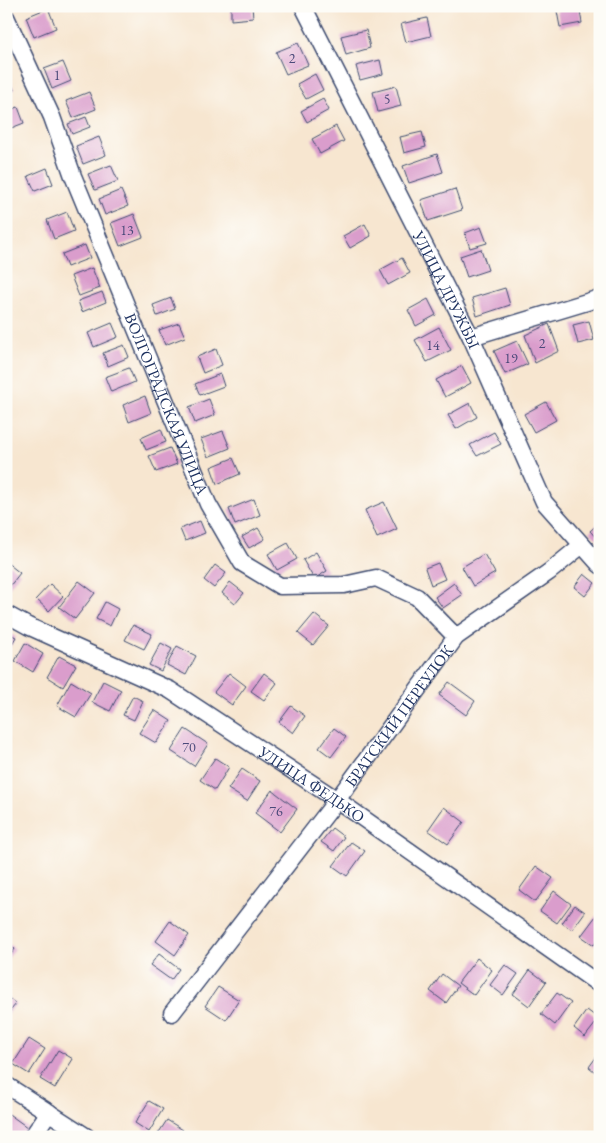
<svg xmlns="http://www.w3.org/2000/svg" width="606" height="1143" viewBox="0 0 606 1143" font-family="'EB Garamond',serif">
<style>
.building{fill:#da9dcc}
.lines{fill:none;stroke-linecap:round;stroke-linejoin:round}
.minor-casing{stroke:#3c4a6f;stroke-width:19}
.minor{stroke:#fff;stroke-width:16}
.labels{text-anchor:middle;stroke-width:4;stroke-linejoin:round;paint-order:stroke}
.number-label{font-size:14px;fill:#4b4a7a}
.street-label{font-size:16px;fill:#1b2f5e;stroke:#fdfcf7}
</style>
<rect width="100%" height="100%" fill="#fdfcf7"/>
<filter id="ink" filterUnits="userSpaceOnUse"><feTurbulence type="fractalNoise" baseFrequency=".02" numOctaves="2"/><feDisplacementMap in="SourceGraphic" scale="10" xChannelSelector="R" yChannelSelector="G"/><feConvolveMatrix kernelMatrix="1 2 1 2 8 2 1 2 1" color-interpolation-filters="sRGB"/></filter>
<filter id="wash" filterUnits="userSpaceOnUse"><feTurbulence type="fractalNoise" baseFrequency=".0096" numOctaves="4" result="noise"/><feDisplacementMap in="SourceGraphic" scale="20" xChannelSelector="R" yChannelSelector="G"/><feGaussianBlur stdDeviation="1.12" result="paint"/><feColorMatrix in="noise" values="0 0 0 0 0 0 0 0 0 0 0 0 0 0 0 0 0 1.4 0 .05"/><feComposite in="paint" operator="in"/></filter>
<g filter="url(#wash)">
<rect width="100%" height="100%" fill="#f7e6d0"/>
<g id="blocks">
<path class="building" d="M231,6H252L253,18L231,20Z
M556,6H579L582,23L560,27Z
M48,8L56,28L34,37L26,17Z
M427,18L431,36L406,42L401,24Z
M366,30L370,48L346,55L341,36Z
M298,43L308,65L286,74L276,52Z
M380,60L383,74L360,80L356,66Z
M63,62L71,81L52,89L44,69Z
M8,74L14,90L6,93V75Z
M315,74L323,90L306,99L297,84Z
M396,86L401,106L378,112L373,92Z
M89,92L96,109L73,118L66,101Z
M323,99L329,110L307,122L301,111Z
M18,107L24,123L6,130V112Z
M86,117L90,127L72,134L68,124Z
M336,126L344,141L320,154L312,139Z
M422,132L426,147L404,153L400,137Z
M99,137L106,155L83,164L76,146Z
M437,154L443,172L409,183L403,166Z
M111,165L118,181L95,190L88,174Z
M47,168L53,184L35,191L28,176Z
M455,189L462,210L428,221L421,200Z
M121,190L128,206L105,215L99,199Z
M67,212L74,231L54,239L47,220Z
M134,214L143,237L120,246L111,223Z
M365,224L371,236L350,248L343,236Z
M481,227L487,243L470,248L465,233Z
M85,245L90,258L67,267L62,254Z
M481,249L488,270L467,277L460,256Z
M402,258L410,273L388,285L380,270Z
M92,268L100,288L79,296L71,276Z
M505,288L510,305L477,316L472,298Z
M102,292L106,302L82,312L78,301Z
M171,298L175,309L157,316L153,305Z
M428,299L436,315L416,326L408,310Z
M589,321L594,340L578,344L573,325Z
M112,323L118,337L94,347L88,333Z
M179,323L185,337L165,345L159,330Z
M549,324L559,351L535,363L525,335Z
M439,327L451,350L427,362L415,340Z
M517,341L528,364L505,374L494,351Z
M124,345L129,357L108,366L103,353Z
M216,349L222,365L203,373L197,357Z
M462,366L471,383L445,397L436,380Z
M129,368L135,382L111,392L105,377Z
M220,374L224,386L200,395L195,384Z
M145,396L151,413L129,422L123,405Z
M209,399L215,415L195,423L189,407Z
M546,402L556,420L534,432L524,414Z
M470,403L477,417L456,429L448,415Z
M161,429L166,442L146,450L141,438Z
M223,431L230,448L208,457L201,439Z
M494,432L501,444L477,456L470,445Z
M170,448L177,464L156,472L149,456Z
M233,458L240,474L217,484L211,467Z
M254,499L260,515L235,525L229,509Z
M384,502L397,529L377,538L365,510Z
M200,521L205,533L185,541L180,529Z
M600,522V542L590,531Z
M258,528L265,539L249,548L242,537Z
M288,543L297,559L277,570L268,554Z
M316,552L327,571L314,579L303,560Z
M484,554L495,573L473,586L462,567Z
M6,562L20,573L6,591Z
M438,563L445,579L431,585L425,568Z
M215,565L226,573L214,588L204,580Z
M584,574L595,583L585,596L574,587Z
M79,581L95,593L75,619L59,607Z
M230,582L244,593L235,604L222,593Z
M454,583L462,595L443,608L435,597Z
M50,584L63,596L49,611L36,599Z
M105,602L118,609L110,626L96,619Z
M314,614L329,626L313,645L298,633Z
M133,625L152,634L144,649L125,640Z
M6,632L16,637L6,654Z
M25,643L43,654L33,672L15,661Z
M161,643L172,649L161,671L149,665Z
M177,646L196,656L186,675L167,665Z
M59,656L76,665L63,687L47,677Z
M229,673L246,686L232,705L214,692Z
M264,673L277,683L264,700L251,691Z
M71,681L91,693L76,717L57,706Z
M103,681L121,690L110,711L92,702Z
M449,682L475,701L466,715L439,695Z
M133,696L143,701L134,720L123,715Z
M291,706L305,716L293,733L279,722Z
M154,710L171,721L156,743L139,733Z
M334,728L346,737L331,757L319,748Z
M185,729L208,744L194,766L171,751Z
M215,758L229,767L215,790L200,780Z
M242,769L260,781L247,801L228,789Z
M272,790L297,809L280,832L255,813Z
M444,807L464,822L448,844L428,830Z
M332,828L344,837L334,851L321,842Z
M351,842L365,851L347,876L333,866Z
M536,866L553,878L535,902L519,890Z
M554,891L571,904L557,923L540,911Z
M575,905L585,912L572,930L562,923Z
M596,916L600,918V937L594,945L581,936Z
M170,921L189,935L175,955L156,941Z
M6,942L15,949L6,961Z
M159,954L179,969L171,980L150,965Z
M477,958L492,970L474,995L458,983Z
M505,965L518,974L503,995L490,985Z
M530,970L546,982L529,1006L513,994Z
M442,974L458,986L446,1003L430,991Z
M218,987L239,1000L226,1020L205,1006Z
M557,993L571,1003L555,1025L541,1014Z
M6,996L16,1004L6,1016Z
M587,1010L599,1019L585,1037L574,1028Z
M29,1039L45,1049L29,1074L13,1064Z
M58,1050L73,1059L55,1088L40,1079Z
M600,1052V1076L589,1067Z
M149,1101L163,1109L149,1132L135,1123Z
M6,1112L31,1130L27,1137H6Z
M167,1120L183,1130L179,1137H156Z"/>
</g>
</g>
<g filter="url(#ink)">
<use href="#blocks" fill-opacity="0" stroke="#3c4a6f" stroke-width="1"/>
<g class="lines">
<g class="minor-casing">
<g id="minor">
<path id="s1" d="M303,6L471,337L544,502L600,565"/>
<path id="s2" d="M6,17L52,117L73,176L208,504L242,563L280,586L344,585L376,578L417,597L456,637"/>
<path d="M471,337L600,298"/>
<path id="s3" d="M6,614L28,626L170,690L337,800L600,985"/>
<path id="s4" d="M172,1013L337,800L456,637L549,572L582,545"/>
<path d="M6,1085L87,1137"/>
<path d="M32,1137L49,1112"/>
</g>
</g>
<use href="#minor" class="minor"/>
</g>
</g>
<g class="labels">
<g class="number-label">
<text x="292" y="63">2</text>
<text x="57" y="80">1</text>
<text x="387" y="104">5</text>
<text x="127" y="235">13</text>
<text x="542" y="348">2</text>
<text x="433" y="350">14</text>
<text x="511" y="363">19</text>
<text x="189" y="752">70</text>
<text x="276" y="816">76</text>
</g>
<g class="street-label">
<text dy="6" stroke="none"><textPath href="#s1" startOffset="318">УЛИЦА ДРУЖБЫ</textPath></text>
<text dy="6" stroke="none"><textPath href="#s2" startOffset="419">ВОЛГОГРАДСКАЯ УЛИЦА</textPath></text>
<text dy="6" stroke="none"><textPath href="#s4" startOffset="374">БРАТСКИЙ ПЕРЕУЛОК</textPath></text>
<text dy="6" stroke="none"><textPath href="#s3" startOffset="351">УЛИЦА ФЕДЬКО</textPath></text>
</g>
</g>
<rect width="606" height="1143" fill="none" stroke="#fdfcf7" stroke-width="25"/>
</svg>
